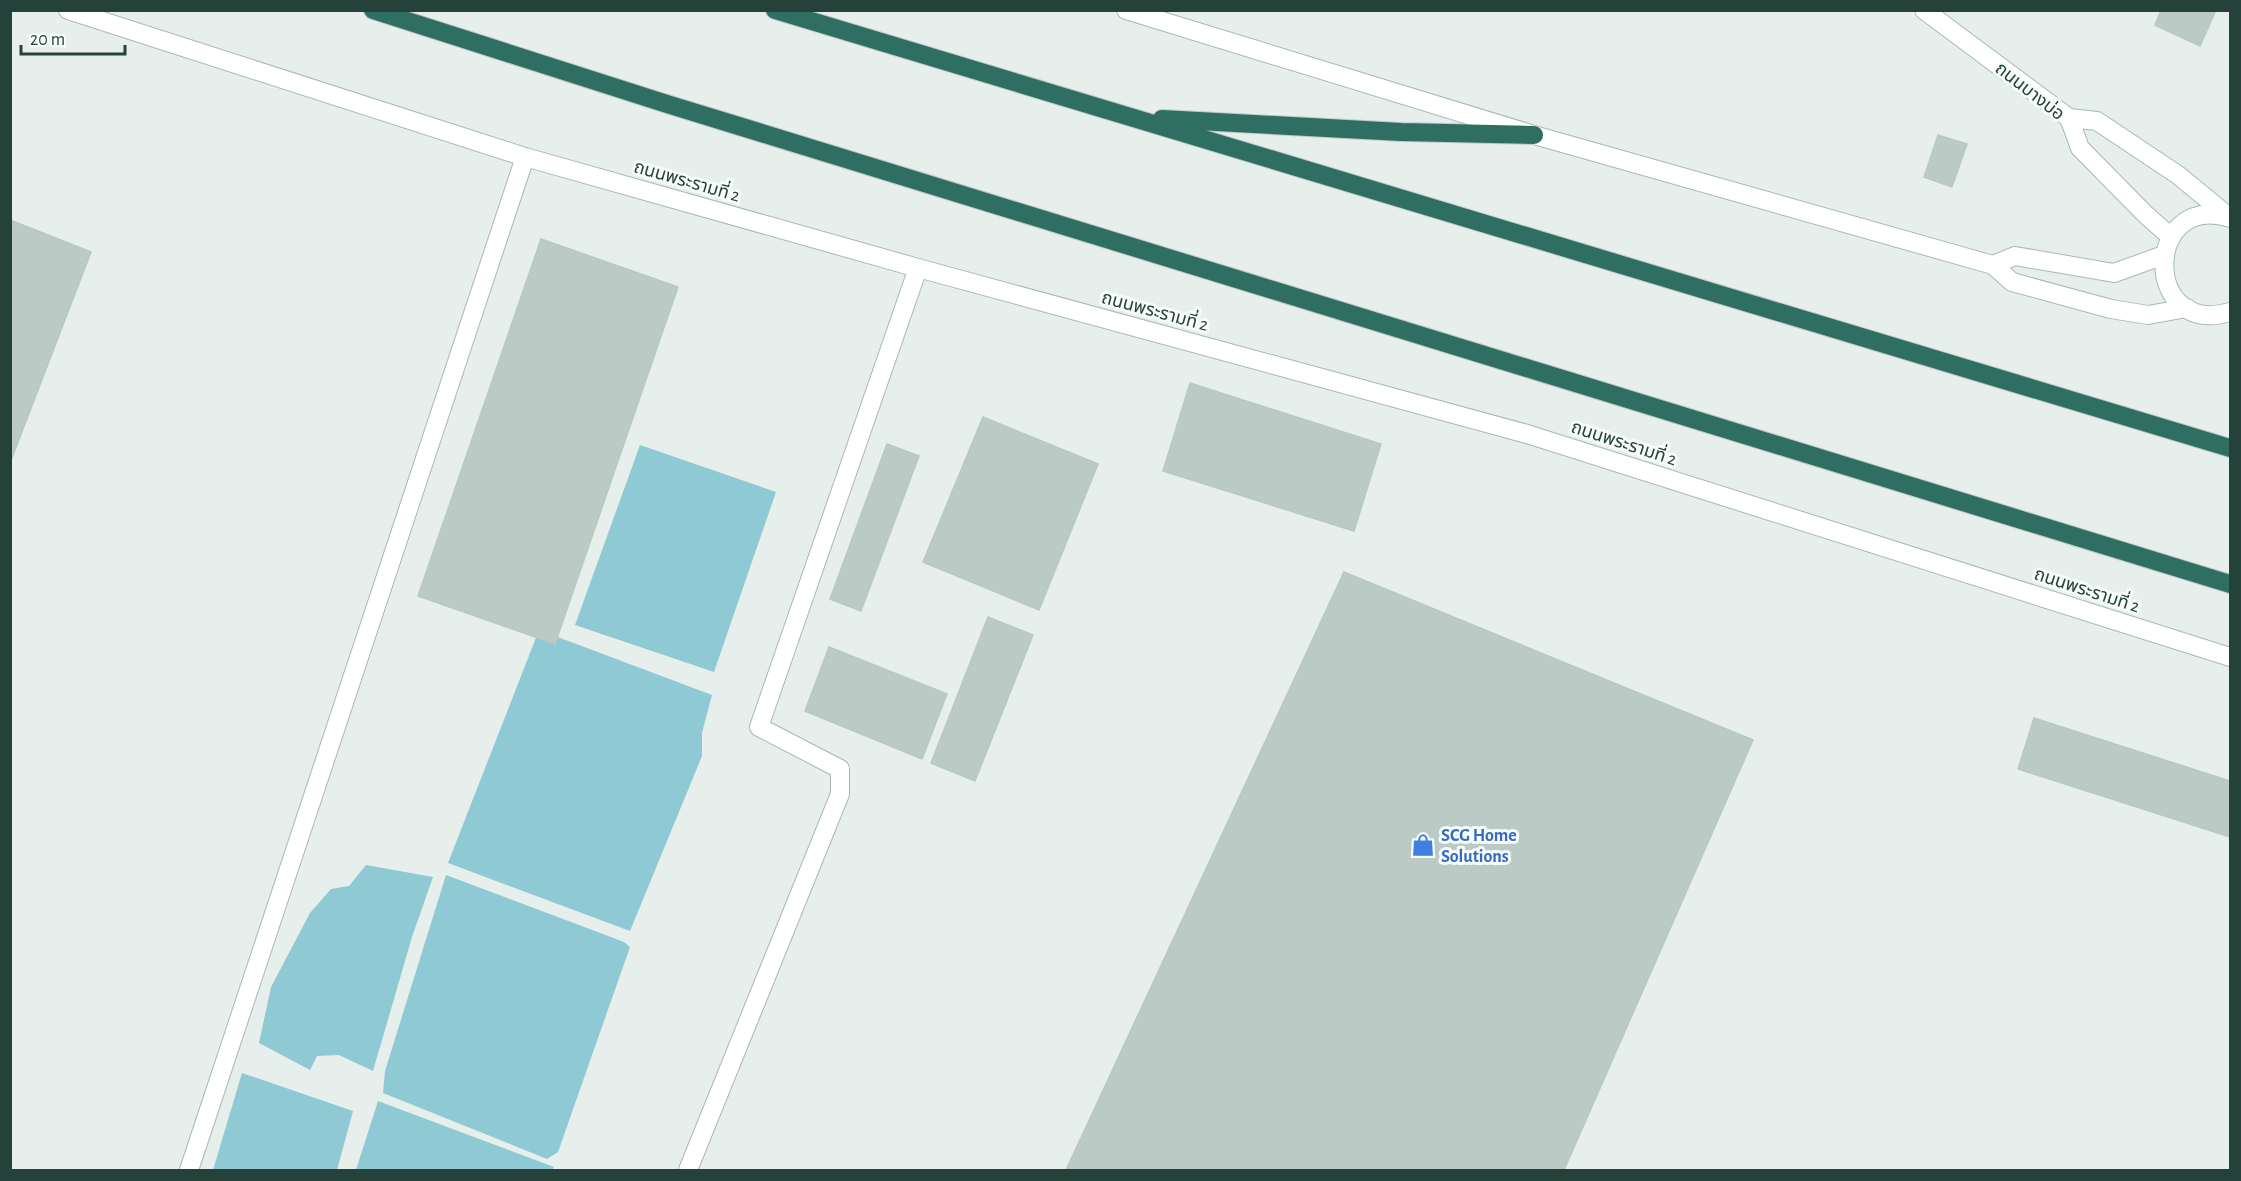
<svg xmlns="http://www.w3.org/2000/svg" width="2241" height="1181" viewBox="0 0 2241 1181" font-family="'Alegreya Sans','Noto Sans Thai',sans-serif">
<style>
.water{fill:#8ec9d4}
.building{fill:#bbcac4;stroke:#b8c9c2;stroke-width:1.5}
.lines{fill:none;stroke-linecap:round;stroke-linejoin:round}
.lane-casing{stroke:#a8b8b2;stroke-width:20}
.secondary-casing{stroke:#a4bbb3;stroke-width:20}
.highway-casing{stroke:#c2cac8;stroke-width:20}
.lane{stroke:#fff;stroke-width:18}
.secondary{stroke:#fff;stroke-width:18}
.highway{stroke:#2f6f62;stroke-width:18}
.labels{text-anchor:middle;stroke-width:6;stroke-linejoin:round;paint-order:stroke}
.street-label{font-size:18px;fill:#24423a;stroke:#f7fbf9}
.shop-label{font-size:18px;font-weight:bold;fill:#366cbe;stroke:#f7fbf9;text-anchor:start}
</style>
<rect width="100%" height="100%" fill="#e6efeb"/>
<path class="water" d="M640,445L776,492L714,672L575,625Z
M539,630L712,695L702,733V756L630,931L448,863Z
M366,865L433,877L412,937L373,1071L339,1055L317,1056L310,1070L259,1043L271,987L310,913L331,889L349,886Z
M446,875L624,942L630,947L558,1152L547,1159L383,1093L385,1071Z
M242,1073L353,1111L337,1170H213Z
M378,1101L554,1167L552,1170H356Z"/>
<path class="building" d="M2161,10H2216L2200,46L2155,25Z
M1938,135L1967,144L1952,187L1924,177Z
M10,220L91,252L10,463Z
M541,239L678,287L555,644L418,596Z
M1190,383L1381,444L1354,531L1163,471Z
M983,417L1098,464L1039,610L923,562Z
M887,444L919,456L861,611L830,599Z
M1344,572L1753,740L1564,1170H1066Z
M988,617L1033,635L975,781L931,763Z
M829,647L947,694L922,759L805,711Z
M2034,718L2230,781V837L2018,769Z"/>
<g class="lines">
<g class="lane-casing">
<path id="lane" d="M688,1170L840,794V769L759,727L918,268"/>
</g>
<g class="secondary-casing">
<path id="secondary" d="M68,10L525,157L918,268L1527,434L2230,657
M1126,10L1534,135L1993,265L2012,282L2111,309L2148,315L2187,308
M1924,10L2069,118L2080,148L2146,215L2171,237
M2069,118L2097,121L2178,175L2229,217
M2230,218C2143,191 2142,338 2230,312
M1993,265L2015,256L2114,273L2164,255
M189,1170L525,157"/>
</g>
<g class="highway-casing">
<path id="highway" d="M373,10L667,104L2230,584
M775,10L2230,448
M1162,119L1401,132L1534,135"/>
</g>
<use href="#lane" class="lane"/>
<use href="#secondary" class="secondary"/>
<use href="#highway" class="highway"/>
</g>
<defs>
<g id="shop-bare" transform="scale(1.8)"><path d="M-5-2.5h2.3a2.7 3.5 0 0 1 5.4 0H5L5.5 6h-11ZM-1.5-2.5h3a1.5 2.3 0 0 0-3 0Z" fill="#3f7fe0" stroke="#f7fbf9" stroke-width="2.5" paint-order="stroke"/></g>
</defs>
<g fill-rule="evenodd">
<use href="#shop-bare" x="1423" y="845"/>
</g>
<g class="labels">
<g class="street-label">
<text transform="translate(2030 91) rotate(38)" y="6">ถนนบางบ่อ</text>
<text transform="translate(687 181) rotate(16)" y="6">ถนนพระรามที่ 2</text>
<text transform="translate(1155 311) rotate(15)" y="6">ถนนพระรามที่ 2</text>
<text transform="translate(1624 443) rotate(18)" y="6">ถนนพระรามที่ 2</text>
<text transform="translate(2087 590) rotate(18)" y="6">ถนนพระรามที่ 2</text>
</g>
<g class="shop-label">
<text x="1441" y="841">SCG Home<tspan x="1441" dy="21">Solutions</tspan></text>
</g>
</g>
<rect width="2241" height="1181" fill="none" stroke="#24423a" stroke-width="24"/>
<path d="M21 45v9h104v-9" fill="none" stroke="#24423a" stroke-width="3"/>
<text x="30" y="45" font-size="18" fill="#24423a" stroke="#f7fbf9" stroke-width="4.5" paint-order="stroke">20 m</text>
</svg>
